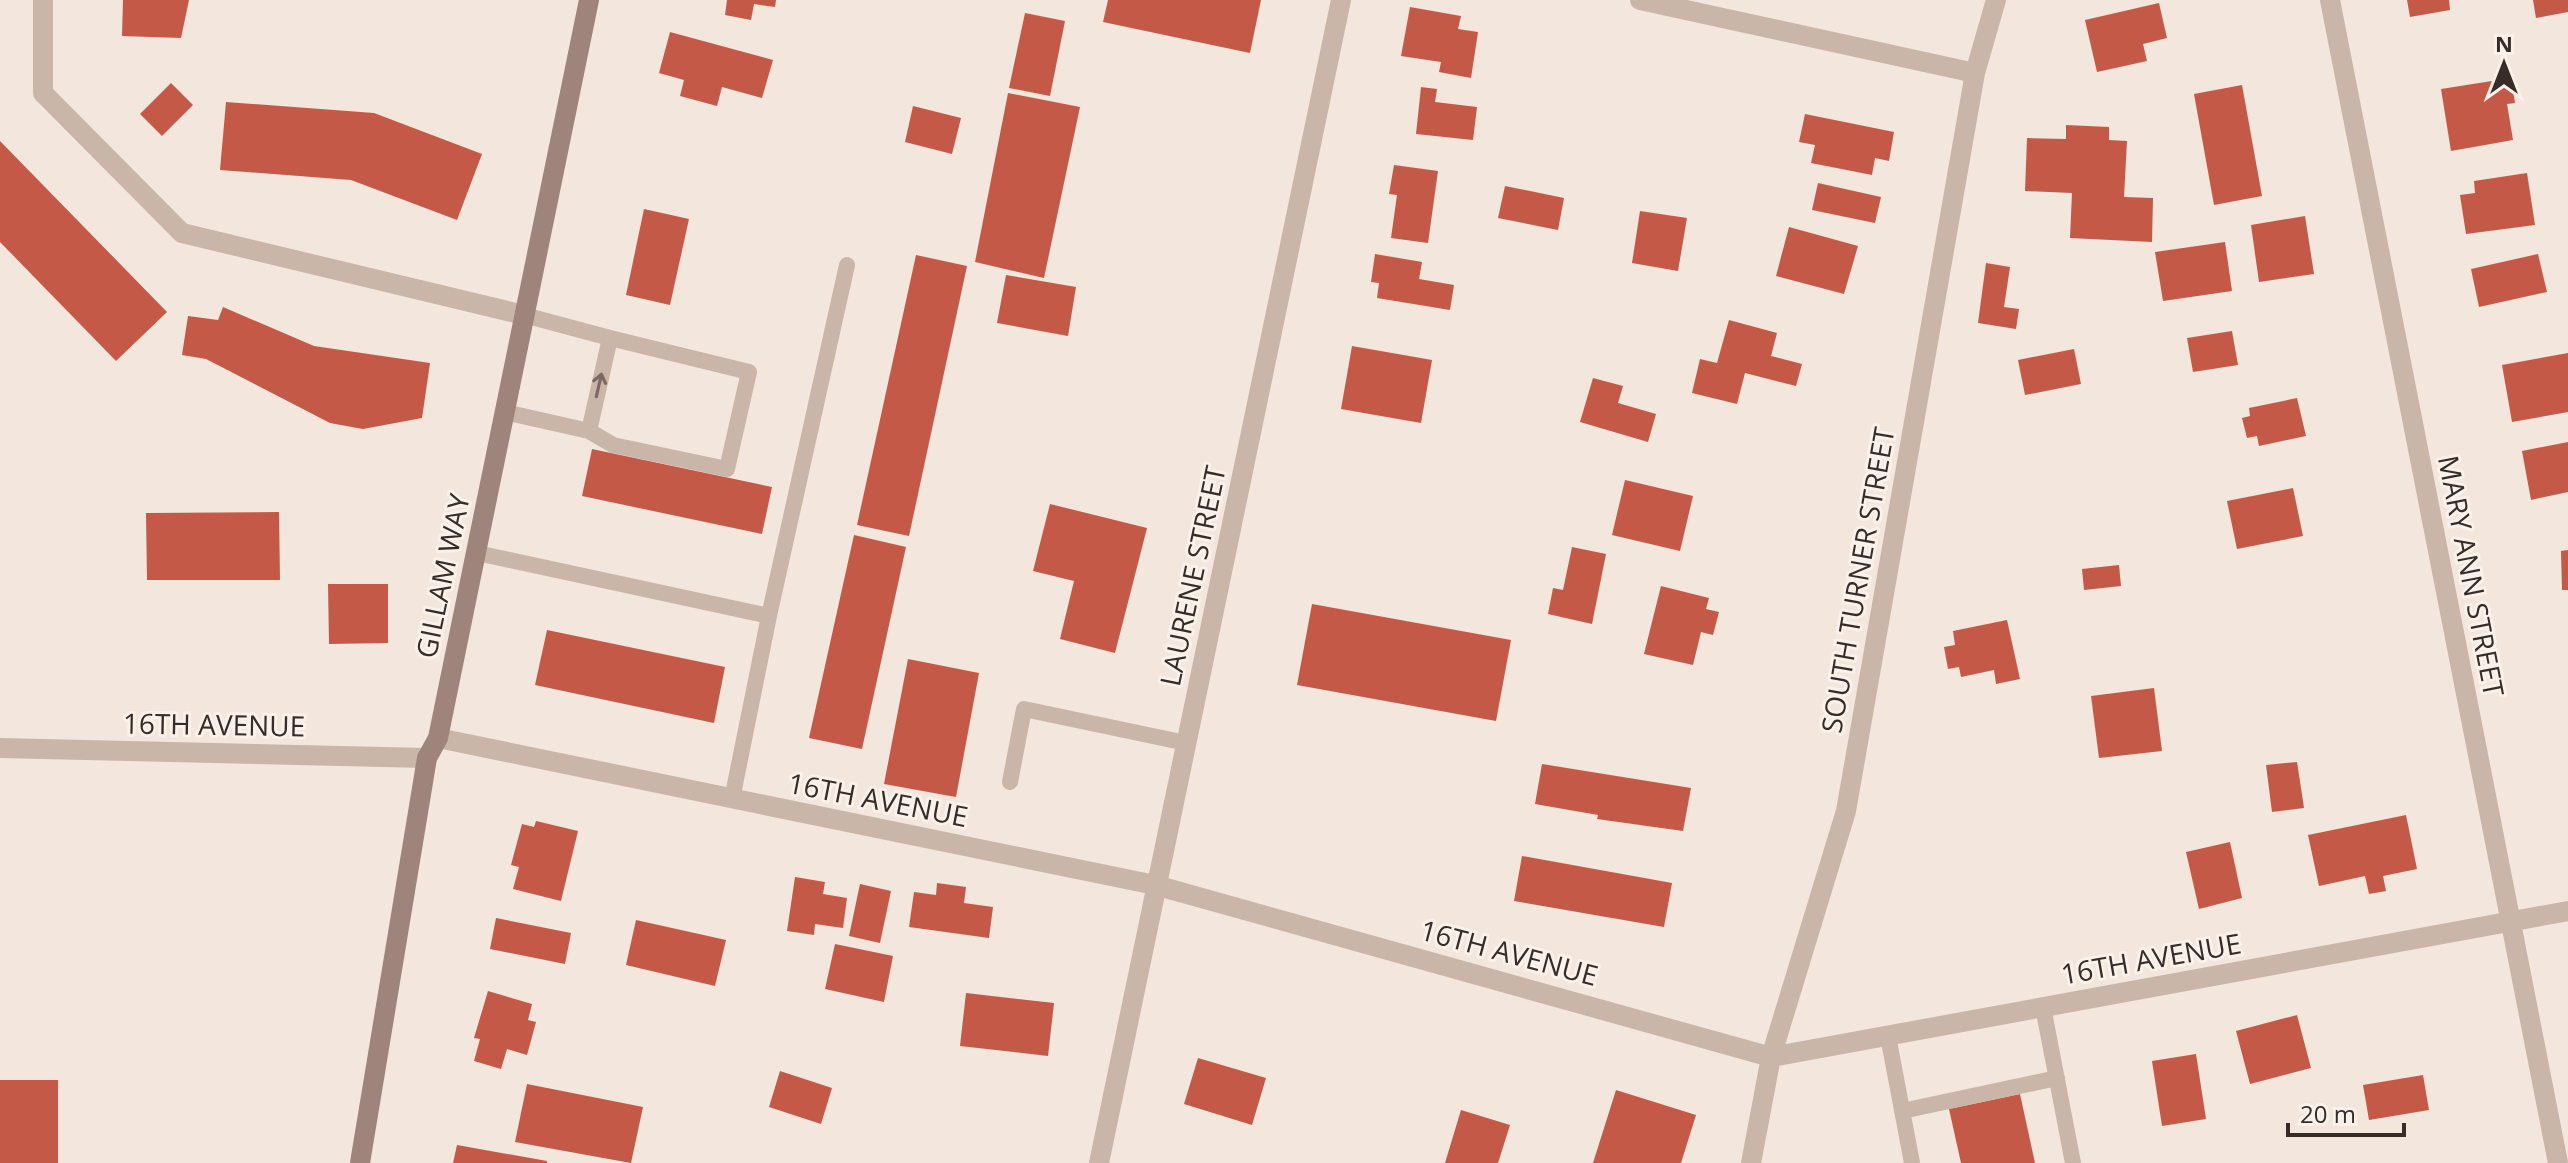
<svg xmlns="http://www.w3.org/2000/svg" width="2568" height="1163" viewBox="0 0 2568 1163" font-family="'Open Sans',sans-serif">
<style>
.building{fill:#c55948}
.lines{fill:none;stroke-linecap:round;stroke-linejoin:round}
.lane{stroke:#cab5a9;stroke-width:16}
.street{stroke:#cab5a9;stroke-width:20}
.secondary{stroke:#9e847a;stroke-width:20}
.oneway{stroke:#7a6a63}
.labels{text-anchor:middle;stroke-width:6;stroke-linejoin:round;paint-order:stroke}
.street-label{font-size:28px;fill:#382c29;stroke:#faf1ea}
</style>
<rect width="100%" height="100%" fill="#f2e6dd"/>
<path class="building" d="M123,0H189L181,38L122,36Z
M727,0H776L775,7L754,4L751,20L725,15Z
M1108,0H1261L1250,53L1103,22Z
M2407,0H2449L2450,10L2410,17Z
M2533,0H2568V12L2536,18Z
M2159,3L2167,38L2143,44L2147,61L2097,72L2085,20Z
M1410,7L1461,16L1458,29L1478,32L1471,78L1439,72L1441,62L1401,56Z
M1025,13L1065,21L1050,96L1009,88Z
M670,32L773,60L762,98L722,87L717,106L680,96L684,80L659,73Z
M2511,78L2515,103L2507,104L2513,140L2451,151L2441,89Z
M171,83L193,105L162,136L140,114Z
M2242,85L2262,196L2214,205L2194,94Z
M1421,87L1437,89L1435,102L1477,107L1473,140L1416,134Z
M1008,93L1080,107L1044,278L975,262Z
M226,102L374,113L482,154L457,220L351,180L220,170Z
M913,106L961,118L952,154L905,142Z
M1805,114L1894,132L1889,161L1875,158L1872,175L1811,163L1815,145L1799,142Z
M2066,125L2109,127V140L2127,141L2124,197L2153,198L2152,242L2070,238L2072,193L2025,191L2027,138L2066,139Z
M0,141L167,312L116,361L0,242Z
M1394,165L1438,171L1428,243L1391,238L1397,195L1389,194Z
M2527,173L2535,225L2466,234L2460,195L2475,193L2474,181Z
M1818,183L1881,197L1875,223L1812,210Z
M1505,186L1564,198L1558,230L1498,218Z
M644,209L689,219L670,305L626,295Z
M1640,211L1687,218L1678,271L1632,263Z
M2305,216L2314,274L2259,282L2251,225Z
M1789,227L1858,246L1844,294L1776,276Z
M2225,242L2232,291L2163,301L2155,252Z
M1375,254L1422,262L1419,279L1454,285L1450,310L1377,298L1379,283L1371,282Z
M2538,254L2547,292L2479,307L2471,269Z
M916,255L967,266L909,536L857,525Z
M1986,263L2010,267L2004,307L2019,309L2016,329L1978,323Z
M1006,275L1076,287L1068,336L997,323Z
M223,307L314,346L430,363L422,418L363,429L330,423L206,359L182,355L188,316L218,320Z
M1729,320L1777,333L1771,356L1802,364L1796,386L1745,373L1737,404L1692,393L1700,359L1717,363Z
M2232,331L2238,365L2193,372L2187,338Z
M1352,346L1432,360L1421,423L1341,409Z
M2074,349L2081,384L2025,395L2018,360Z
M2568,353V412L2512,422L2502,365Z
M1593,378L1623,386L1618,403L1656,414L1648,442L1580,422Z
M2297,398L2306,436L2259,446L2257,436L2247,438L2242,418L2250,416L2249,408Z
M2568,442V492L2531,500L2522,451Z
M592,449L772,487L762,534L582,496Z
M1625,480L1693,496L1680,551L1612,535Z
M2293,488L2303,536L2237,549L2227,501Z
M1050,504L1147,528L1115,653L1060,639L1074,581L1033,571Z
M279,512L280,580H147L146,513Z
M854,535L906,547L862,749L809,738Z
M1572,547L1606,554L1592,624L1548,614L1553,588L1563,590Z
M2568,550V590H2562L2561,551Z
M2119,565L2121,586L2084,590L2082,569Z
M328,584H388V643L329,644Z
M1661,586L1709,598L1706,609L1719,612L1713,635L1701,632L1693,665L1644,654Z
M1312,604L1511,640L1496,721L1297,685Z
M2007,620L2020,679L1996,684L1994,670L1961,677L1959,667L1948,669L1944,647L1955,645L1953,631Z
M547,630L725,667L714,723L535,685Z
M908,659L979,673L956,797L884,784Z
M2154,688L2162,751L2099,758L2091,696Z
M2297,762L2304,808L2272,812L2266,765Z
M1542,764L1691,788L1683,831L1597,819L1598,815L1535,804Z
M2406,815L2417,869L2383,876L2386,891L2369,894L2365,876L2319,886L2308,835Z
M536,821L578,831L561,901L513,889L519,867L511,865L522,824L534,827Z
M2230,842L2242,898L2199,909L2186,852Z
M1522,856L1672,883L1664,927L1514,901Z
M795,877L825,882L823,894L847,898L843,928L815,924L814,935L787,931Z
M937,883L966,887L964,903L993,907L989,938L909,927L914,892L936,895Z
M860,884L891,891L880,943L849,936Z
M496,918L571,933L565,964L490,949Z
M636,920L726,940L715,986L626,965Z
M835,944L893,956L884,1002L825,989Z
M488,991L532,1004L528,1020L536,1022L527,1055L507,1049L501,1069L474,1061L480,1039L474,1038Z
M966,993L1054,1003L1048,1056L960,1046Z
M2297,1015L2311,1068L2250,1084L2236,1031Z
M2196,1054L2206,1119L2162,1126L2152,1061Z
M1198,1058L1266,1078L1252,1125L1184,1104Z
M780,1071L832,1088L821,1124L769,1107Z
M2423,1075L2429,1110L2369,1120L2363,1085Z
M0,1080H58V1163H0Z
M527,1084L643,1107L631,1163L515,1142Z
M1616,1090L1696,1115L1681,1163H1593Z
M2020,1094L2035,1163H1961L1949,1109Z
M1461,1110L1510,1125L1498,1163H1445Z
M457,1145L547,1161V1163H453Z"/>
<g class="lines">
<path class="lane" d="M505,412L589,431L610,338L524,315
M589,431L613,445L727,469L749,372L610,338
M477,553L769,616
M1010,782L1024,709L1186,743
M732,799L769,616L847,265
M2043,1007L2073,1163
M1888,1036L1912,1163
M1902,1111L2057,1078"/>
<path class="street" d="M43,0V93L182,233L524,315
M1640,0L1975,73
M2330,0L2558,1163
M438,738L1155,885L1771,1057L2568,911
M0,748L427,758
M1099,1163L1341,0
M1751,1163L1771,1057L1846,811L1975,73L1996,0"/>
<path class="secondary" d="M360,1163L427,758L438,738L589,0"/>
</g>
<defs><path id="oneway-shaft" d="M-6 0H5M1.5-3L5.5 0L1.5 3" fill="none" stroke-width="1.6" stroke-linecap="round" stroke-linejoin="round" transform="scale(2)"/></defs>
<use class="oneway" href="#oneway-shaft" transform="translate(599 385) rotate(-77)"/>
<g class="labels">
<g class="street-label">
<text transform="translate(443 576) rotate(-78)" y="10">GILLAM WAY</text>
<text transform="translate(1193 576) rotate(-78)" y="10">LAURENE STREET</text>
<text transform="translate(2471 576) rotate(79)" y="10">MARY ANN STREET</text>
<text transform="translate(1858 580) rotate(-80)" y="10">SOUTH TURNER STREET</text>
<text transform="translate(214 725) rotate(1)" y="10">16TH AVENUE</text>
<text transform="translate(878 800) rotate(11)" y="10">16TH AVENUE</text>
<text transform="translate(1509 953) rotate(15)" y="10">16TH AVENUE</text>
<text transform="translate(2151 959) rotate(-10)" y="10">16TH AVENUE</text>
</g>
</g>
<g transform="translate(2504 64)" stroke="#faf1ea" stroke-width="6" paint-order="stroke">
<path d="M0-6L14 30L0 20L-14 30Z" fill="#382c29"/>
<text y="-12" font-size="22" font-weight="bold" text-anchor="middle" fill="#382c29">N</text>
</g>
<path d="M2288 1123v12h116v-12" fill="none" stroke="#382c29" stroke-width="4"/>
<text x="2300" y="1123" font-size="24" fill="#382c29" stroke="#faf1ea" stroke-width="6" paint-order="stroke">20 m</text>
</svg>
